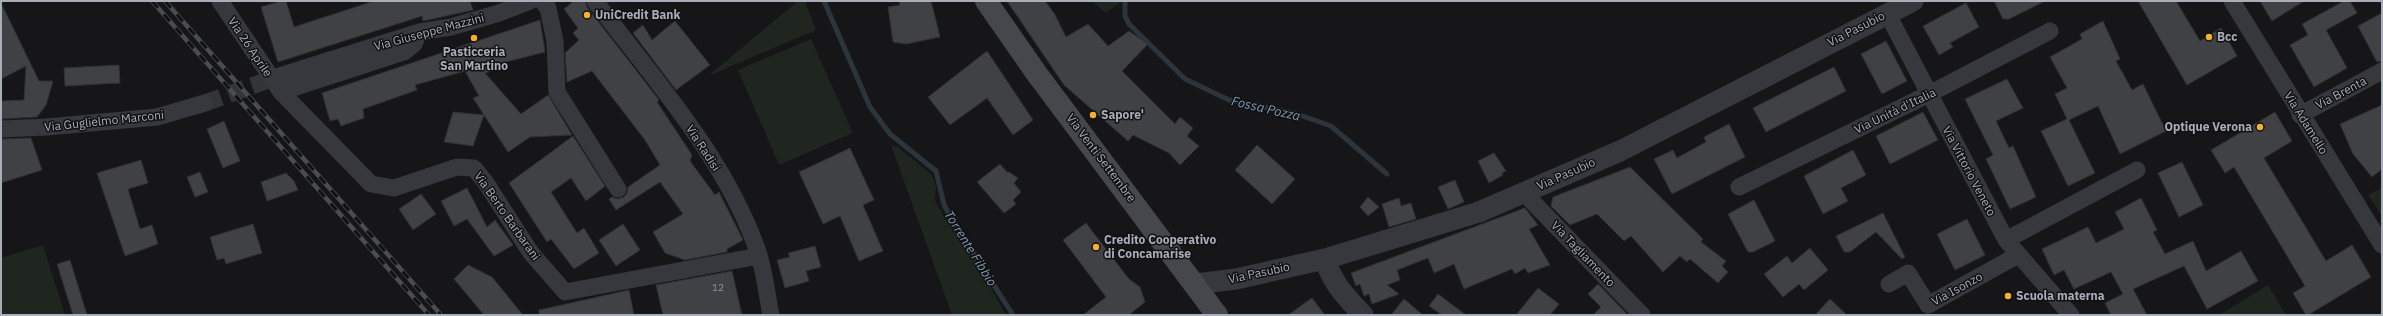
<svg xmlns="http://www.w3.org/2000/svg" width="2383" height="316" viewBox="0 0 2383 316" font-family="'IBM Plex Sans',sans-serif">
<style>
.green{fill:#1e261f}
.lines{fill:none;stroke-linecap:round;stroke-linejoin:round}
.stream{stroke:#2c353c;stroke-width:5}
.building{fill:#404145;stroke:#303034}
.minor-tunnel{stroke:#333438;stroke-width:17;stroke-dasharray:17 8;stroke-linecap:butt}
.minor{stroke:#37383d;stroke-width:17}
.tertiary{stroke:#37383d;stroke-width:21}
.secondary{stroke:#45474d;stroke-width:22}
.rail-casing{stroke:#4a4c52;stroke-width:4.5}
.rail{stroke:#111113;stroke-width:3;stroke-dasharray:9;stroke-linecap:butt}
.poi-dot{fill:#f2b134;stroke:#111113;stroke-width:1.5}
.labels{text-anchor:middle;stroke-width:3;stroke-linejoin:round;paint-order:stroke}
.number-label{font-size:10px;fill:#8e929b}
.poi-label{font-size:12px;font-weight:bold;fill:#a8adb8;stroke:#111113;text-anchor:start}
.street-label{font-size:12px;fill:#a8adb8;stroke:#111113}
.water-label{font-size:13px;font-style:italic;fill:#7f9bb3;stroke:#111113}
</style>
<rect width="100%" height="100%" fill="#161618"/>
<path class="green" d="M798,1H805L816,30L708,76Z
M1092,1H1122L1106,13Z
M811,39L853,133L779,165L738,70Z
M891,145L899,148L932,175L936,187L935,200L942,213L976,262L1006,315H952Z
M2382,188V216L2368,195Z
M43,245L65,315H1V258Z
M2268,285L2286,315H2219Z"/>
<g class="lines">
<path class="stream" d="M824,1L870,107L890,134L936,171L944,205L951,218L1013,315
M1125,1V16L1129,24L1185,79L1229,100L1294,113L1331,126L1387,174"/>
</g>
<path class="building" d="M281,1H286L294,27L374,1H470L473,10L423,21L422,16L278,62L261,7Z
M574,1H585L587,7L659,100L657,102L692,155L690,161L715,195L719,192L743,240L727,249V252L685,260L665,253L653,232L683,214L660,182L616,210L609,199L612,197L618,199L624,197L627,193L628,187L660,165L645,140L592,71L567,82L565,53L579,40L573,33L578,28L564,9Z
M899,1H931L940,37L906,44L893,42L888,7L900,5Z
M1007,1H1045L1054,13L1066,37L1088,24L1108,46L1129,31L1148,44L1122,71L1175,124L1180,117L1193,128L1187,136L1199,146L1180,165L1169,153L1133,135L1128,141L1064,85Z
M1994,1H2045L2009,19H2003Z
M2138,1H2176L2200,41L2221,28L2237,56L2187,85Z
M2260,1H2304L2272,21Z
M2344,1H2350L2357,13L2326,30L2347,68L2314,87L2290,45L2308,35L2302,24Z
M1,3L39,81H53L46,105L37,117L1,119V101L24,100L26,66L1,79Z
M1966,3L1979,27L1950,43L1953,47L1939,55L1923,26Z
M2382,13V61L2377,62L2358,26Z
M540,20L545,52L494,65L495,70L485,73L521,114L548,95L572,135L530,137L508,152L473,98L479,96L465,71L415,85L417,90L363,109L364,118L341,126L338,119L330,121L322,93Z
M675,21L710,65L676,90L633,33L643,25L652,40Z
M2103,21L2120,59L2116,61L2132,90L2143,84L2166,131L2120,154L2098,106L2069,120L2095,173L2068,186L2041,131L2067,119L2055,94L2067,88L2050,57L2082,39L2080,34Z
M1886,41L1907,81L1882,94L1861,54Z
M987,51L1033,120L1013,135L987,98L950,125L928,97Z
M119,65L120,83L65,86L64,68Z
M1834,67L1846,91L1766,132L1753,108Z
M2007,79L2023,108L1996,121L2009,148L2013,146L2036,197L2010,209L1986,159L1993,155L1965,99Z
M2382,105V169L2372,177L2353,154L2340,124Z
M453,112L484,115L473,146L444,142Z
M1923,112L1938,140L1890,164L1876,136Z
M2275,112L2292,141L2264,158L2326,261L2352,245L2371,277L2308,315H2306L2293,293L2305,286L2234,167L2225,173L2211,150Z
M224,121L240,161L223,168L207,129Z
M1729,124L1745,157L1672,194L1654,159L1673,150L1677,158L1706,142L1704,137Z
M573,136L605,186L586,201L571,178L551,192L577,233L584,228L599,253L574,269L551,239L547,242L509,183Z
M31,138L42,170L1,183V139Z
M1257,145L1295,179L1272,204L1235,170Z
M850,148L874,200L863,205L883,251L859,261L840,216L823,224L799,172Z
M1853,150L1866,175L1841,188L1848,201L1823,214L1804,176Z
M1494,153L1506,171L1502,173L1503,175L1489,183L1478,161Z
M141,160L148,183L128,189L140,229L152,225L158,244L125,256L97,173Z
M2182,162L2203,205L2179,217L2158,173Z
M1000,164L1007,172H1009L1018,178L1014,183L1021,192L1013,200L1016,204L1004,213L977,182Z
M1630,167L1703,239L1701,242L1726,261L1722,266L1728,272L1718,283L1690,259L1687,262L1680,256L1663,272L1631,236L1624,241L1597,214L1570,225L1551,206L1553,197Z
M200,172L208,192L195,197L187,177Z
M286,173L294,181L298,190L267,201L261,182Z
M1455,180L1464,202L1448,209L1438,187Z
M467,188L487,227L495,220L513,245L494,256L467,219L454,226L441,201Z
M421,194L436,214L413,230L399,209Z
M1368,197L1379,207L1368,216L1360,207Z
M1399,198L1401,206L1411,203L1416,219L1389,227L1382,204Z
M2141,198L2157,230L2153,232L2165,254L2193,241L2206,271L2241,251L2258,281L2207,309L2184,266L2133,289L2147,315H2111L2105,303L2123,294L2111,272L2074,289L2064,270L2054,275L2042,249L2088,227L2096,243L2124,229L2115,212Z
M1754,200L1775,241L1753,252H1748L1728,214Z
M1525,208L1538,225L1529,229L1550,265L1528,273L1525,268L1515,274L1512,269L1464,289L1454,264L1434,273L1428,258L1397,270L1400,280L1387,285L1399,294L1372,304L1369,294L1364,296L1360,284L1356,286L1351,273Z
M1883,213L1905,257L1902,259L1876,232L1850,252H1844L1836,236Z
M1967,219L1985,255L1955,270L1937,234Z
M1086,223L1129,279L1140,287L1145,302L1129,315H1083L1106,297L1063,240Z
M253,224L262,253L226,264L224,258L217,260L210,237Z
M623,224L640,250L616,266L599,240Z
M815,246L821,267L806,271L809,281L785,288L777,260L790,257L788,253Z
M1810,248L1828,270L1804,290L1799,284L1783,297L1764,274L1787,256L1792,263Z
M70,260L87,315H73L57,264Z
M468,265L492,277L523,315H484L454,279Z
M732,271L742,315H663L656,285Z
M1598,284L1628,315H1593L1601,307L1588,294Z
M1538,288L1559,304L1550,315H1516Z
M629,290L634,315H539V310Z
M1438,294L1466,315H1442L1429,306Z
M1312,298L1325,315H1288Z
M1404,299L1423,315H1391Z
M1830,299L1847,315H1815Z"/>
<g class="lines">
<path class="minor-tunnel" d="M205,103L282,75"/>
<path class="minor" d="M220,1L281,92L371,184L394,188L457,167L474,168L486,183L531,253L565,292L759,256
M542,1L548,8L555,41L557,92L618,189
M595,1C654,79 728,161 759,255C765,274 767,296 771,315
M2232,1L2382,245
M1887,13L2006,240L2071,315
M282,75L419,32L451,27L499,13L530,1
M281,92L404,52L414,44L419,32
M2300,115L2382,71
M1,129L47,127L157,117L205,103
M1739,187L1929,94L2050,31
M1524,193L1642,315
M2006,240L2137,170
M1889,284L1908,273L1928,305L2018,255"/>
<path class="tertiary" d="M1325,259C1332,283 1346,297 1363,315
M1196,284L1236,279L1325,259L1479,212L1620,151L1913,1"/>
<path class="secondary" d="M986,1L1037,74L1217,315"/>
<g class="rail-casing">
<path id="rail" d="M152,1L429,315
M165,1L441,315"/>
</g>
<use href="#rail" class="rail"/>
</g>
<g class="poi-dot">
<circle cx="587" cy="15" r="4"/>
<circle cx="2209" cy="37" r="4"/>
<circle cx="474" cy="38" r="4"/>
<circle cx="1093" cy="115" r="4"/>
<circle cx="2260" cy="127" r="4"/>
<circle cx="1096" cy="247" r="4"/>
<circle cx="2008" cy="296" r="4"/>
</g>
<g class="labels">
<g class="number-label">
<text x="718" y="291">12</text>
</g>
<g class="poi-label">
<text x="595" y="19">UniCredit Bank</text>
<text x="2217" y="41">Bcc</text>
<text x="474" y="56" text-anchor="middle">Pasticceria<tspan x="474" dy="14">San Martino</tspan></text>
<text x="1101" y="119">Sapore'</text>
<text x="2252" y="131" text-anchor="end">Optique Verona</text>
<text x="1104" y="244">Credito Cooperativo<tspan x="1104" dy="14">di Concamarise</tspan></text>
<text x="2016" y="300">Scuola materna</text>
</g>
<g class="street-label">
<text transform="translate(1856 29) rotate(-27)" y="4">Via Pasubio</text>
<text transform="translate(429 32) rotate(-15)" y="4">Via Giuseppe Mazzini</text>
<text transform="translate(250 47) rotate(56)" y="4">Via 26 Aprile</text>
<text transform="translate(2341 93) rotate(-28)" y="4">Via Brenta</text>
<text transform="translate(1895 111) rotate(-26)" y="4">Via Unità d'Italia</text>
<text transform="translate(104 121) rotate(-6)" y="4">Via Guglielmo Marconi</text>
<text transform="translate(2306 123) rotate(58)" y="4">Via Adamello</text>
<text transform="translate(703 148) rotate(57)" y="4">Via Radisi</text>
<text transform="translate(1101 158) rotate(53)" y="4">Via Venti Settembre</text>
<text transform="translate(1969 171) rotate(62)" y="4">Via Vittorio Veneto</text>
<text transform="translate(1566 174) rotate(-24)" y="4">Via Pasubio</text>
<text transform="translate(507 216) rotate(55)" y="4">Via Berto Barbarani</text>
<text transform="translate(1583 254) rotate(46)" y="4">Via Tagliamento</text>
<text transform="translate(1259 273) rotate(-12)" y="4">Via Pasubio</text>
<text transform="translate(1957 289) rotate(-29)" y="4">Via Isonzo</text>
</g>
<g class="water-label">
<text transform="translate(1266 108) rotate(13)" y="5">Fossa Pozza</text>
<text transform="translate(971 248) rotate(58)" y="5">Torrente Fibbio</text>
</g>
</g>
<rect width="2383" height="316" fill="none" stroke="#a8adb8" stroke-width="4"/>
</svg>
